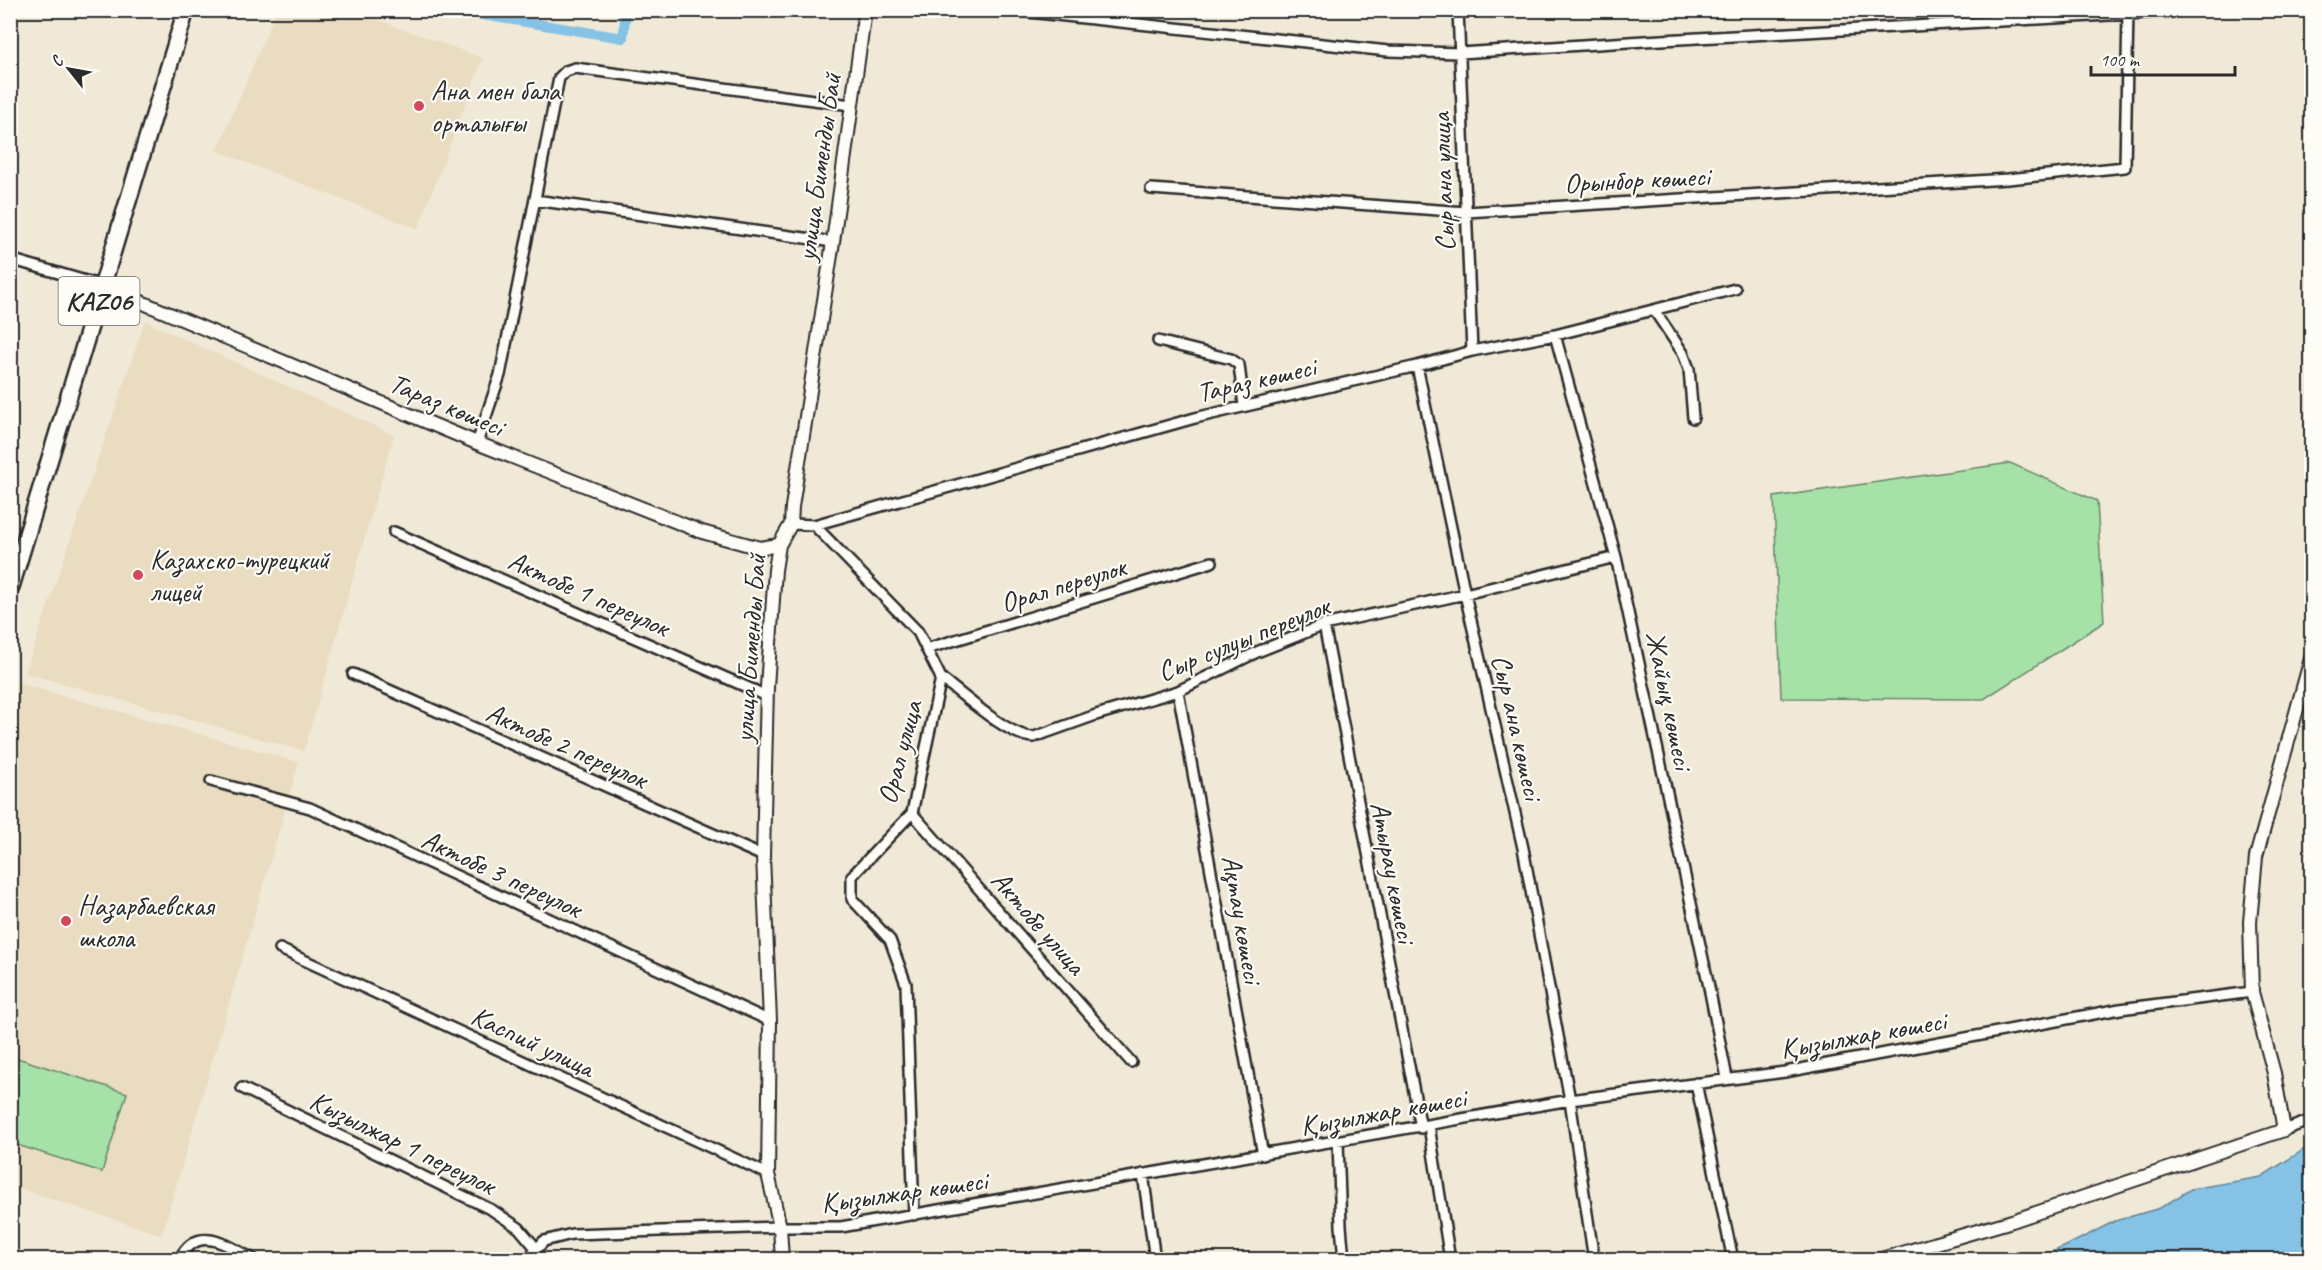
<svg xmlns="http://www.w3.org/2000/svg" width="2322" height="1270" viewBox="0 0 2322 1270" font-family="Caveat,sans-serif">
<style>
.built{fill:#e9dcc0}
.green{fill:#a6e1a7;stroke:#688669;stroke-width:1.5}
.water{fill:#85c2e5;stroke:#61869b;stroke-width:1.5}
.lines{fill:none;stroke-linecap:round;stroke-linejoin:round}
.canal{stroke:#85c2e5;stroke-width:10}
.minor-casing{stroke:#2b2b2b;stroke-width:14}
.tertiary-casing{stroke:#2b2b2b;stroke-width:16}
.primary-casing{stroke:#2b2b2b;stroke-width:20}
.minor{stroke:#fdfcf7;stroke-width:9}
.tertiary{stroke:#fdfcf7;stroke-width:12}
.primary{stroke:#fdfcf7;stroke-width:15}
.poi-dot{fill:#d1495b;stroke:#fdfcf7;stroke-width:2}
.labels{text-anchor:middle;stroke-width:4.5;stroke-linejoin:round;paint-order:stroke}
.shield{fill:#fdfcf7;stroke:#6a6a68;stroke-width:1.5}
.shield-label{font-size:27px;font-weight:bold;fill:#2b2b2b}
.poi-label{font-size:28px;fill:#2b2b2b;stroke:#fdfcf7;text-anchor:start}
.street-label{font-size:28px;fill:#2b2b2b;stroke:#fdfcf7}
</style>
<rect width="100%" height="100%" fill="#f1e9d7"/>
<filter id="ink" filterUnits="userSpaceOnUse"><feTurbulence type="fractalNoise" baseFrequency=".0167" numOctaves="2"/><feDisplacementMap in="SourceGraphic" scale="12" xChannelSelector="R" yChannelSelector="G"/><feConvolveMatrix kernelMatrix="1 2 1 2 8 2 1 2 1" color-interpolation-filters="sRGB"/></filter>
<g filter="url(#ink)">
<path class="built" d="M276,11H353L483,58L418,229L217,151Z
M145,321L394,435L304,751L25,673Z
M18,683L299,762L162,1235L11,1186L10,706Z"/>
<path class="green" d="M2010,463L2097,501L2104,622L1984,699L1781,698L1774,497Z
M11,1056L127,1093L102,1172L11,1143Z"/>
<path class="water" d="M2311,1145V1259H2033L2064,1247L2115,1221L2160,1208L2191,1189L2261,1177Z"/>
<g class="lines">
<path class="canal" d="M452,10L623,38L626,10"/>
<g class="minor-casing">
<path id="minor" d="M1010,10L1388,51L1460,53L1644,41L2198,10
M1458,10L1472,351
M1151,189L1466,212L2008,179L2125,167L2128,10
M535,200L833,242
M10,259L103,286
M1654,310L1683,353L1689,369L1693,418
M1555,335L1616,557L1708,982L1727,1078
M1158,341L1231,359L1239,365L1244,406
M1417,366L1465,594L1523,848L1570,1100L1594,1260
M477,443L500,375L559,78L566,71L575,68L851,105
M791,524L814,525L1195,418L1417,366L1472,351L1555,335L1735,289
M814,525L918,632L941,678L912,813L852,876V899L890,940L906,984L914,1215
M394,532L767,696
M1324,625L1421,1128
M926,649L1212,562
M353,674L763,856
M941,678C961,693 1010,738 1034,737L1096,715L1178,691L1257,652L1324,625L1465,594L1616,557
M1178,691L1263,1155
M211,781L310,808L770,1021
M912,813L1131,1062
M280,949L768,1174
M1696,1083L1733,1260
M242,1088L492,1210L519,1228L536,1248
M1429,1126L1450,1260
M2284,1130L2312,1120
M1338,1142L1341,1226L1344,1260
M1143,1174L1155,1260
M179,1260C198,1222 227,1246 255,1260
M527,1260L544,1241L572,1234L780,1227H841L1570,1100L1785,1072L2120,1009L2252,992"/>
</g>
<g class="tertiary-casing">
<path id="tertiary" d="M103,286L477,443L702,532L760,548L779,545
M782,1260L780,1227L768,1174L770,1021L763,856L767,687L775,570L779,545L791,524L792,507L833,242L865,10
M1878,1260L2012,1221L2284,1130L2274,1073L2252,992L2250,922L2256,857L2312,655"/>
</g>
<g class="primary-casing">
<path id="primary" d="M10,590L186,10"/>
</g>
<use href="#minor" class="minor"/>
<use href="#tertiary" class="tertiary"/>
<use href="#primary" class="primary"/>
</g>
</g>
<g class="poi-dot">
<circle cx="419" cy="106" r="6"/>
<circle cx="138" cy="575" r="6"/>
<circle cx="66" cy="921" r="6"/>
</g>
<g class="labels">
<rect class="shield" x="58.5" y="277" width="81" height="48" rx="4.5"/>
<g class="shield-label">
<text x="99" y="310">KAZ06</text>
</g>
<g class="poi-label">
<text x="431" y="100">Ана мен бала<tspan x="431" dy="32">орталығы</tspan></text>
<text x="150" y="569">Казахско-турецкий<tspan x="150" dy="32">лицей</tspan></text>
<text x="78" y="915">Назарбаевская<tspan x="78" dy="32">школа</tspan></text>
</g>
<g class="street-label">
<text transform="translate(818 167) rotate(-82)" y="10">улица Бименды Бай</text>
<text transform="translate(1637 179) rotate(-3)" y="10">Орынбор көшесі</text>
<text transform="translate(1442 182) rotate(-92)" y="10">Сыр ана улица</text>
<text transform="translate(1256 379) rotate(-13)" y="10">Тараз көшесі</text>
<text transform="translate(447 404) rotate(23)" y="10">Тараз көшесі</text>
<text transform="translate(1063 584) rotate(-17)" y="10">Орал переулок</text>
<text transform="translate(589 593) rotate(24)" y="10">Актобе 1 переулок</text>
<text transform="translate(1243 638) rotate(-22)" y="10">Сыр сулуы переулок</text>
<text transform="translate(749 648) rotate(-86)" y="10">улица Бименды Бай</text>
<text transform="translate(1670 700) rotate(78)" y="10">Жайық көшесі</text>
<text transform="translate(1518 727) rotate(77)" y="10">Сыр ана көшесі</text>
<text transform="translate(567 745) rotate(24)" y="10">Актобе 2 переулок</text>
<text transform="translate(899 752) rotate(-75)" y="10">Орал улица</text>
<text transform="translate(1394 872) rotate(79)" y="10">Атырау көшесі</text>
<text transform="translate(502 873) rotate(25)" y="10">Актобе 3 переулок</text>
<text transform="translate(1243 919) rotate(80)" y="10">Ақтау көшесі</text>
<text transform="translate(1039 922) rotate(49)" y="10">Актобе улица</text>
<text transform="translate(1863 1034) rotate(-10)" y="10">Қызылжар көшесі</text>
<text transform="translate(533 1041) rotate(25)" y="10">Каспий улица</text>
<text transform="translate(1383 1111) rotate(-10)" y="10">Қызылжар көшесі</text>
<text transform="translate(403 1142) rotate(26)" y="10">Кызылжар 1 переулок</text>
<text transform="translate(904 1191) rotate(-8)" y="10">Қызылжар көшесі</text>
</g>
</g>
<rect width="2322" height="1270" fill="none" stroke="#fdfcf7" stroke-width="36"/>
<rect x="18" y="18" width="2286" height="1234" fill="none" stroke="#2b2b2b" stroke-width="2" filter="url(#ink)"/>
<g transform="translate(69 69) rotate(301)" stroke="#fdfcf7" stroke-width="4.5" paint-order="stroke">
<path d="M0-4.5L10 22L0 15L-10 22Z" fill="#2b2b2b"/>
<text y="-9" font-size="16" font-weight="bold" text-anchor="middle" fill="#2b2b2b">С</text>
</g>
<path d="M2091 66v9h144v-9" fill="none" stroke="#2b2b2b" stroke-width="3"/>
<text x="2100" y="66" font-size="18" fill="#2b2b2b" stroke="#fdfcf7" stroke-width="4.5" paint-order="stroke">100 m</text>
</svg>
